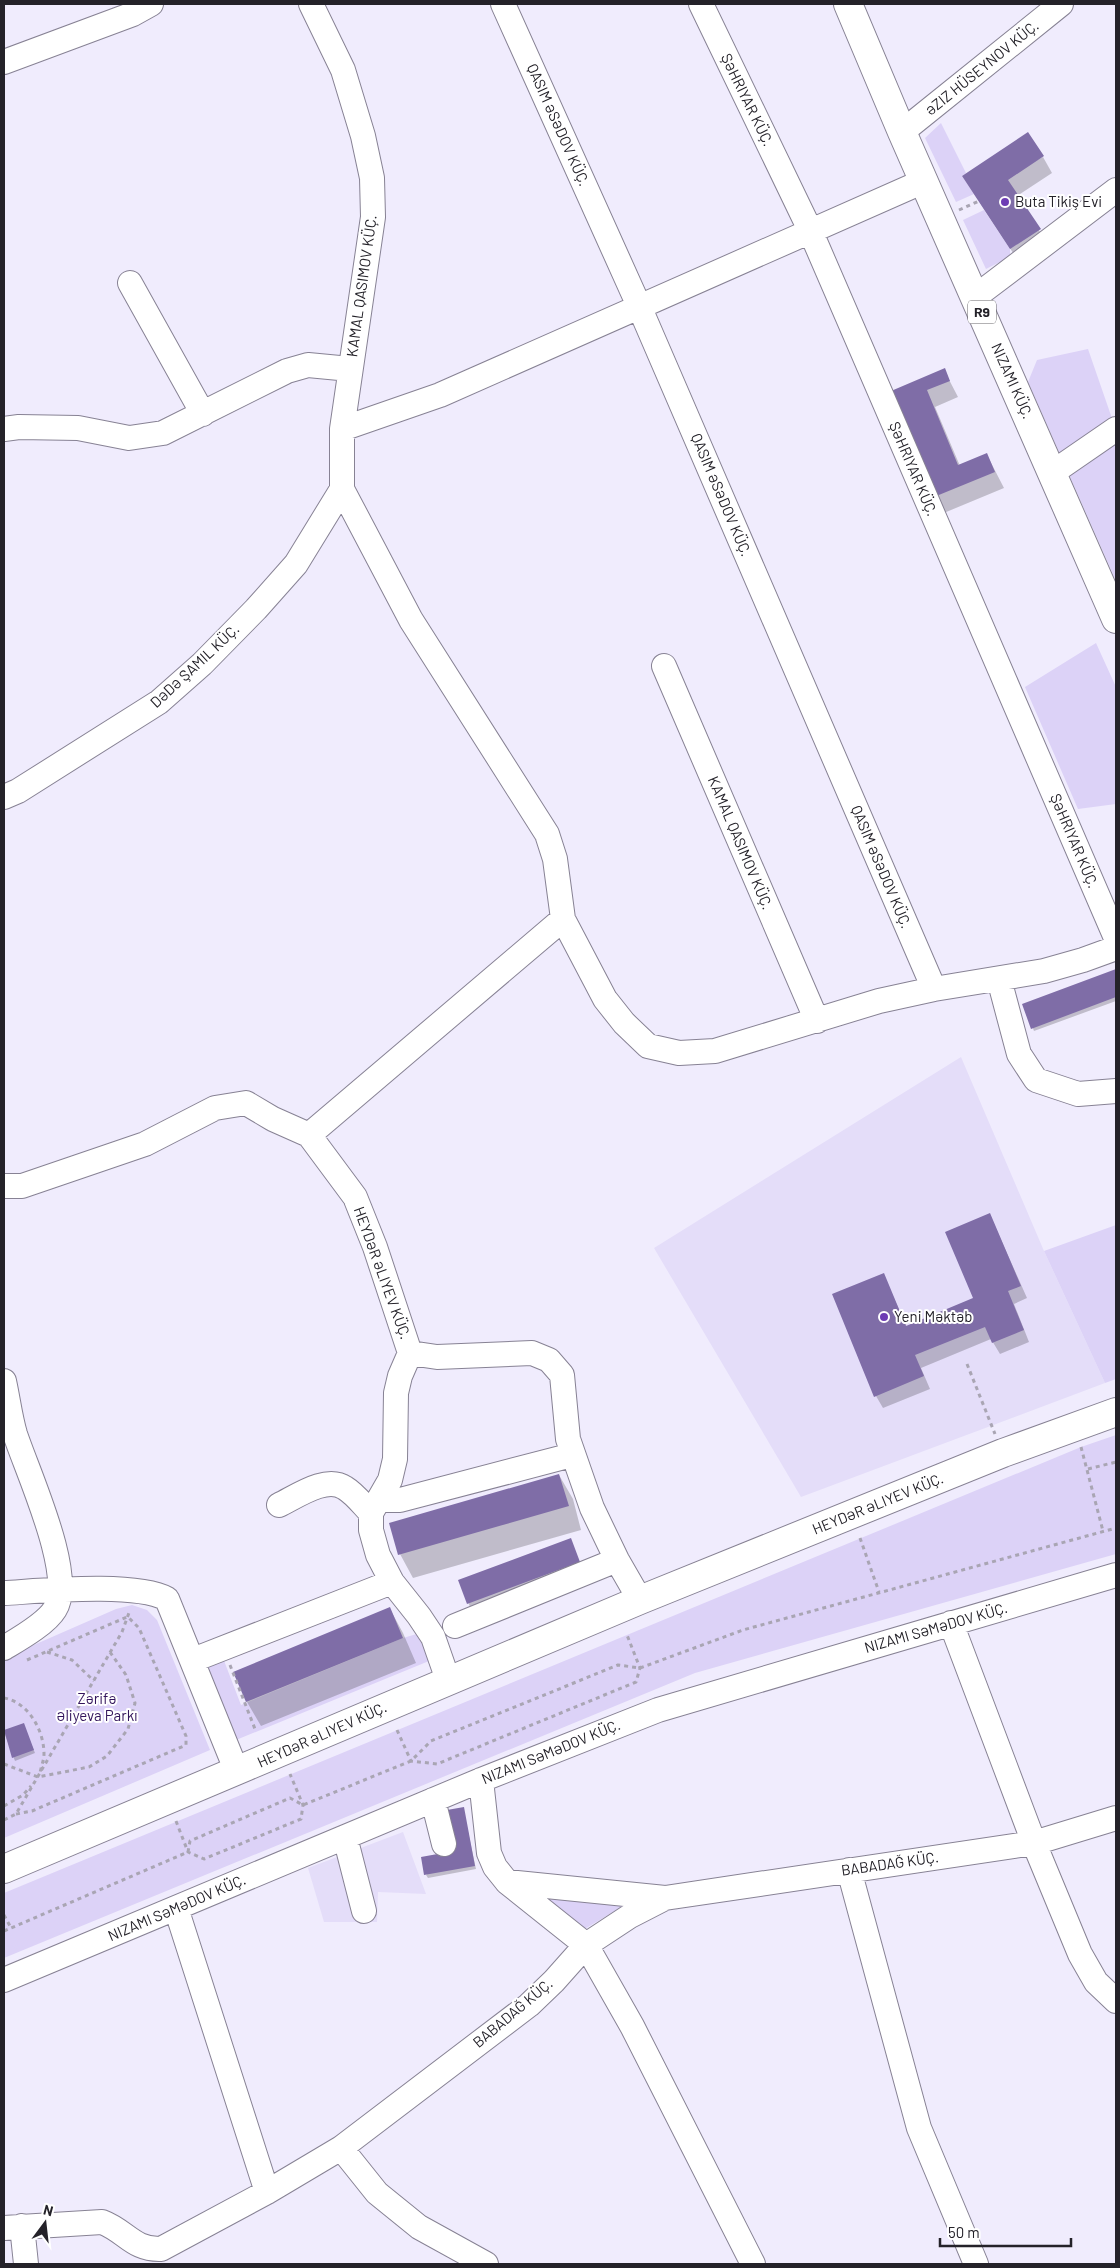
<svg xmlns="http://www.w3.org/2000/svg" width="1120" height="2268" viewBox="0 0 1120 2268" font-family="Barlow,sans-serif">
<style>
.built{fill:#e4ddf9}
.green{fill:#dcd2f7}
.shadow{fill:#0003}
.building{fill:#7f6da7}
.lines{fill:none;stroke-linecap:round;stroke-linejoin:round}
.minor-casing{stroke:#878294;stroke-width:26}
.major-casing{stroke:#878294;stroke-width:30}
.highway-casing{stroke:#878294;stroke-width:30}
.path{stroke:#a9a5b3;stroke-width:3;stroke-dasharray:4 4;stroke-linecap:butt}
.minor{stroke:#fff;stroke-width:24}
.major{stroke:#fff;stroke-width:28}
.highway{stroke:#fff;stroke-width:28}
.poi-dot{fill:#6d3cb4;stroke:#fff;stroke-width:2}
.labels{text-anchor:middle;stroke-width:4;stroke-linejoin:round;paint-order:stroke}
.shield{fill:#fff;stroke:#666469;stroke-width:1}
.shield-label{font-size:14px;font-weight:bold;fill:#242229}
.street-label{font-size:15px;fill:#242229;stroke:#fff}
.poi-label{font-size:15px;fill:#242229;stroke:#fff;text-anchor:start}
.park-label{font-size:15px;fill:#32145b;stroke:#fff}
</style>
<rect width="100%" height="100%" fill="#f0ecfd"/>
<path class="built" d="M961,1057L1044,1251L1105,1383L801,1497L654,1248Z
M403,1832L426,1894L378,1892L377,1922H324L308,1868Z"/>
<path class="green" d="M941,123L966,173L962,176L974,194L956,202L925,138Z
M984,210L1010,249V257L986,269L963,220Z
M1088,349L1116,430V581L1028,382L1037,360Z
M1096,643L1116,687V804L1078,809L1025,687Z
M1116,1225V1379L1105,1383L1044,1251Z
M1116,1435V1554L695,1673L4,1958V1893L1081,1447Z
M132,1605L147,1610L157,1620L210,1750L4,1838V1658L116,1609Z
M420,1633L429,1661L236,1740L207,1665L223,1658L241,1705L403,1638Z
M539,1896L628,1903L583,1930Z"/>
<path class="shadow" d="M1043,157L1052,173L1017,196L1049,246L1021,265L973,192Z
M944,370L958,397L935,407L960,466L987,455L1004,488L939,515L886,394Z
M1116,971V1001L1034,1031L1024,1005Z
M990,1215L1027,1298L1014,1304L1029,1342L1000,1354L991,1339L921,1368L930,1389L883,1408L876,1396L883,1274L907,1327L974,1299Z
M559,1475L573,1499L581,1530L413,1578L400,1554Z
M572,1543L581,1566L470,1607L460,1581Z
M390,1609L403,1633L416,1663L261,1726L247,1702L235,1672Z
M23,1724L35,1753L15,1761L4,1732Z
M463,1808L476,1869L428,1878L426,1875L456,1852Z"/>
<path class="building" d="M1028,132L1044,156L1008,180L1041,229L1010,249L962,176Z
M945,368L950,381L927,390L958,465L987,453L995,472L929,499L884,394Z
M1116,969V997L1031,1029L1022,1004Z
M990,1213L1021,1286L1008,1291L1024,1330L992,1343L985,1327L915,1355L924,1376L874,1397L832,1294L884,1273L906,1326L973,1298L945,1232Z
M559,1474L569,1506L398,1555L389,1523Z
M571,1538L580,1562L467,1604L458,1580Z
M390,1607L403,1638L246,1702L233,1672Z
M24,1723L34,1750L12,1758L4,1730Z
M464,1807L475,1866L424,1875L421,1857L454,1851L447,1810Z"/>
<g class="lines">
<g class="minor-casing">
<path id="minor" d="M311,4L343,70L363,136L372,178L373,217L342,429V489L411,620L547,834L555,859L563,919L605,999L624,1023L648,1046L679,1053L715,1051L879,1001L934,989L1044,971L1083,960L1116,948
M503,4L639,306L934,989
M701,4L810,230L1116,938
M4,62L133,14L151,4
M902,132L1061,4
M130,283L203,414
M975,297L1116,190
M4,429L19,427L78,428L129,438L163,433L287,371L308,365L350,369
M342,429L440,395L924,181
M1052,473L1116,429
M664,666L817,1021
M4,797L18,791L159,702L202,664L256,609L296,564L342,489
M999,979L1019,1054L1036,1080L1078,1094L1116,1091
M309,1135L563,919
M4,1186H22L145,1144L215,1108L246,1103L273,1119L309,1135L355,1197L375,1247L410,1353L437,1357L532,1353L549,1360L562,1375L568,1439L592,1508L617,1560L640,1600
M410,1353L400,1376L396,1393L395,1459L390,1480L371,1513V1530L378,1555L392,1582L419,1616L433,1637L448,1680
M4,1381C8,1399 10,1417 15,1434C27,1471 76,1576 55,1609C46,1624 19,1639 4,1648
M380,1500H400L572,1455
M279,1505C296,1497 326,1475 345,1488C355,1494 363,1505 371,1513
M4,1593C42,1591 136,1582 167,1599L237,1772
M951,1623L1034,1843L1080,1954L1096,1982L1116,2001
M455,1626L617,1560
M193,1660L392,1582
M481,1780L489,1853L495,1867L507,1882L586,1945L632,2026L753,2264
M433,1800L444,1844
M345,1837L364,1911
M849,1870L919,2128L976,2264
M507,1882L665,1898
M176,1908L267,2192
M4,1980L481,1780L658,1710L1116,1575
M341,2148L377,2193L419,2227L486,2264
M22,2226L26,2264
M4,2228L102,2222C126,2231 133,2250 161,2249L267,2192L341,2148L529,2005L554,1981L586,1945L630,1916L665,1898L1034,1843L1116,1818"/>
</g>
<g class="major-casing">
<path id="major" d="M4,1869L640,1600L1003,1453L1116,1412"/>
</g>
<g class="highway-casing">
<path id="highway" d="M848,4L902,132L1116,619"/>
</g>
<path class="path" d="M959,210L979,201
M967,1364L995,1434
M1081,1447L1103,1531
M1088,1469L1116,1462
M860,1538L879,1592
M47,1652L72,1660L94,1681
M27,1660L127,1617
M230,1665L255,1729
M4,1698C28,1702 44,1730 44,1754C44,1760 41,1767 40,1773
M397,1730L411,1761L437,1764L636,1682L640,1668L627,1635
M4,1764L38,1777L89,1767L107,1756L128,1729L135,1703L126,1675L110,1652
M4,1806L23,1795L31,1786
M16,1814L32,1811L186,1745V1736L139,1628L128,1617
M4,1820L16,1814L122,1632L130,1610
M176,1821L188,1852L204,1859L301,1819L303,1805L290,1774
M4,1915L11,1928
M4,1931L188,1852L190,1841L290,1798L303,1805L411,1761L431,1741L618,1665L640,1668L743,1630L1116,1528"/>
<use href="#minor" class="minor"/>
<use href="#major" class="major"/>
<use href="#highway" class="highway"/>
</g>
<g class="poi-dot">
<circle cx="1005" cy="202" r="5"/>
<circle cx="884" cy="1317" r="5"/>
</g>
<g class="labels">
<rect class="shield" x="968" y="300.5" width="28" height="23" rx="4"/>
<g class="shield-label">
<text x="982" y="317">R9</text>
</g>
<g class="street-label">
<text transform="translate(982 68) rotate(-39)" y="5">ƏZIZ HÜSEYNOV KÜÇ.</text>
<text transform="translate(747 100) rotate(64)" y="5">ŞƏHRIYAR KÜÇ.</text>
<text transform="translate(558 125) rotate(66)" y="5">QASIM ƏSƏDOV KÜÇ.</text>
<text transform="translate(362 286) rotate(-82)" y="5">KAMAL QASIMOV KÜÇ.</text>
<text transform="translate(1012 381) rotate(66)" y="5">NIZAMI KÜÇ.</text>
<text transform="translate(913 469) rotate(67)" y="5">ŞƏHRIYAR KÜÇ.</text>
<text transform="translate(721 495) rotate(67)" y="5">QASIM ƏSƏDOV KÜÇ.</text>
<text transform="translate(195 666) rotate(-43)" y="5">DƏDƏ ŞAMIL KÜÇ.</text>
<text transform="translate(1074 841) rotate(67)" y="5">ŞƏHRIYAR KÜÇ.</text>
<text transform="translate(740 843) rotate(67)" y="5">KAMAL QASIMOV KÜÇ.</text>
<text transform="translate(881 867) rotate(67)" y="5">QASIM ƏSƏDOV KÜÇ.</text>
<text transform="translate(382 1273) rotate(70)" y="5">HEYDƏR ƏLIYEV KÜÇ.</text>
<text transform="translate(878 1504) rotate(-22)" y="5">HEYDƏR ƏLIYEV KÜÇ.</text>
<text transform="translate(936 1628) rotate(-16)" y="5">NIZAMI SƏMƏDOV KÜÇ.</text>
<text transform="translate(322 1735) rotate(-24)" y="5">HEYDƏR ƏLIYEV KÜÇ.</text>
<text transform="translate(551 1752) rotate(-22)" y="5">NIZAMI SƏMƏDOV KÜÇ.</text>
<text transform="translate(890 1864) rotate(-8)" y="5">BABADAĞ KÜÇ.</text>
<text transform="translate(177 1908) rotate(-23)" y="5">NIZAMI SƏMƏDOV KÜÇ.</text>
<text transform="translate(513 2013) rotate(-40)" y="5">BABADAĞ KÜÇ.</text>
</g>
<g class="poi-label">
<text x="1015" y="207">Buta Tikiş Evi</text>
<text x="894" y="1322">Yeni Məktəb</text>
</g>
<g class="park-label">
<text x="97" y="1704">Zərifə<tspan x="97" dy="17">Əliyeva Parkı</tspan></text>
</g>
</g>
<rect width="1120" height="2268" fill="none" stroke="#242229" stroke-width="10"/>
<g transform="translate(45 2223) rotate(15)" stroke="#ffffff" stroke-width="4" paint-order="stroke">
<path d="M0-4L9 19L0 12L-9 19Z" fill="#242229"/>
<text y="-8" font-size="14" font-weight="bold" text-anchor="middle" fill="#242229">N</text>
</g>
<path d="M940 2238v8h131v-8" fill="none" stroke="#242229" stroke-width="2.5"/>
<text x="948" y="2238" font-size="15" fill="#242229" stroke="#ffffff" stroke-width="4" paint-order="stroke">50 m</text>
</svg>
